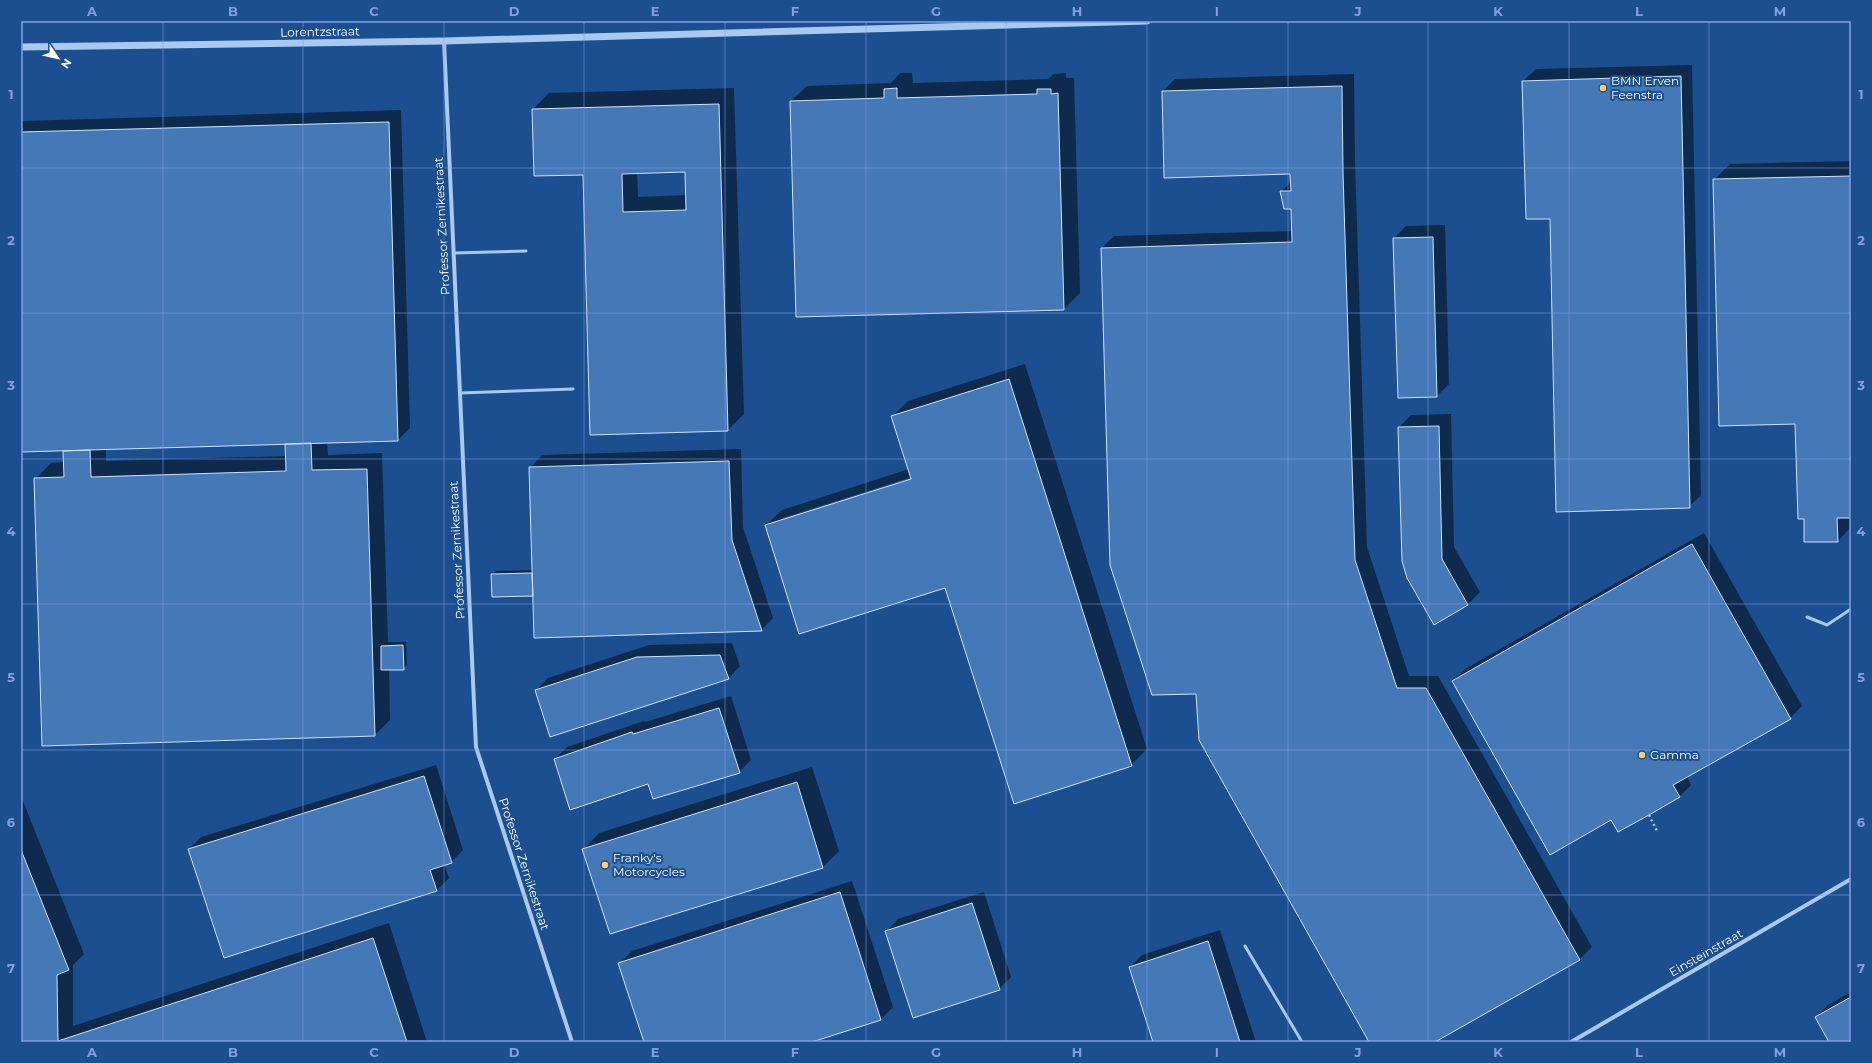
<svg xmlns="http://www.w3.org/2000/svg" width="1872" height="1063" viewBox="0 0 1872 1063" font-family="Montserrat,sans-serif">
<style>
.shadow{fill:#0007;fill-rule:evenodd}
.building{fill:#4478b7;stroke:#cfe3fa;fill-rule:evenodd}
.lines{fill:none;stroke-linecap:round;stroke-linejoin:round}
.path{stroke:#a9c9ee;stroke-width:2.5;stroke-dasharray:2 3;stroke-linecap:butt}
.service{stroke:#a9c9ee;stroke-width:3}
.minor{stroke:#a9c9ee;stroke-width:4}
.tertiary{stroke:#a9c9ee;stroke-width:7}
.grid{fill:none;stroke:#839eea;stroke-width:1;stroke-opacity:0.55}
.poi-dot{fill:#ffd166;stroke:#1b4f8f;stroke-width:1.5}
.labels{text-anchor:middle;stroke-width:4;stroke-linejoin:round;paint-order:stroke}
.street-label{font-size:12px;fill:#fff;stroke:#1b4f8f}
.poi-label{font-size:12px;fill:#fff;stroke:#1b4f8f;text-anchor:start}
.neatline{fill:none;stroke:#839eea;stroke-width:1.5}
.grid-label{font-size:13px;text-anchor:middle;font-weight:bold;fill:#839eea}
</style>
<rect width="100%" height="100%" fill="#1b4f8f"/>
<path class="shadow" d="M1692,65L1701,495L1689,507L1551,218L1523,81L1536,69Z
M900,73H912L913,83L1048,79L1054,74L1066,73V78H1074L1080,293L1064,309L791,101L807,86L891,83Z
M1354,74L1355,161L1367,547L1409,676H1438L1592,947L1580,959L1433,1042H1370L1196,693L1102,248L1114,236L1293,231L1292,208L1281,192L1292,181L1291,173L1163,91L1175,79Z
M734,88L744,414L728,430L591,434L584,173L533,109L549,93ZM686,171L687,195L638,197L637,172Z
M401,110L410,428L398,440L327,442L328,455L382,453L388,642H406L407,665L403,669H389L390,720L375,735L35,479L51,463L65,462L64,450L21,451V121ZM287,443L286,456L106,461V449Z
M1851,161V527L1838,541L1805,518L1796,423L1714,180L1730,164Z
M1445,225L1449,384L1437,396L1399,397L1394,238L1406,226Z
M1025,364L1147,749L1131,765L946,586L766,525L782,510L909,469L892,417L908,401ZM915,476L916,478L783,520V518Z
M1451,414L1454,547L1480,592L1468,604L1435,624L1399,427L1411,415Z
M741,449L743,527L773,618L761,630L534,593L492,575L496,571L533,570L530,468L542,455Z
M1704,533L1802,706L1790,718L1687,776L1691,785L1679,797L1453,681L1465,669Z
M732,643L740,666L728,679L536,690L548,678L649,645Z
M731,696L751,760L739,772L649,782L555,759L567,747L644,721L645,722Z
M436,765L463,850L451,862L444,864L449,878L437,890L189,849L201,837Z
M812,767L839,851L823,867L611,933L584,849L599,833Z
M21,796L84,954L73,965V1026L389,923L427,1042H21Z
M852,881L893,1007L881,1019L809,1042H645L620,963L632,951Z
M984,892L1011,977L999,989L886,932L898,919Z
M1220,930L1256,1042H1154L1130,967L1142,955Z
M1851,992V1042H1830L1816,1017L1828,1005Z"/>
<path class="building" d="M1681,76L1690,508L1556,512L1550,219H1526L1522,81Z
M1342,86L1343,173L1355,560L1397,688H1426L1580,960L1435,1042H1369L1199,740L1196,694L1152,695L1110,565L1101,248L1292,242L1291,209H1284L1280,191H1291L1290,174L1164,178L1162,91Z
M897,88V98L1037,94V89H1051V94L1058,93L1064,310L796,317L790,101L884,98V89Z
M719,104L728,431L590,435L583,175L534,176L532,109ZM685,172L686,210L623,212L622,174Z
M389,122L398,441L21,452V132Z
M1851,176V518H1837L1838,542H1804V519H1798L1795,424L1719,426L1713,179Z
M1433,237L1437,397L1398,398L1393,238Z
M1009,379L1132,766L1014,804L945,588L799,634L765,525L911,479L891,416Z
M1439,426L1442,559L1468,605L1434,625L1407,578L1402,561L1398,427Z
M311,443L312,470L367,469L375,736L42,746L34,478L64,477L63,451L90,450L91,477L286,471L285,444Z
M729,461L732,540L762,631L534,638L529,467Z
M1692,544L1791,719L1673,785L1680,797L1649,815L1618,832L1611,820L1550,855L1452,681Z
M532,573L533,596L492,597L491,574Z
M403,645L404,670H381V646Z
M720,655L729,679L550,737L535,690L637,657Z
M719,708L740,773L653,799L648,784L570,810L554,759L632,732L633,734Z
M424,776L452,863L430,870L437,891L224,958L188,849Z
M797,782L823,868L610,934L582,849Z
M21,850L69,970L57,975L58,1041L373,938L407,1042H21Z
M840,892L881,1020L812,1042H644L618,963Z
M972,903L1000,990L913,1018L885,931Z
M1208,941L1240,1042H1153L1129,967Z
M1851,997V1042H1829L1815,1017Z"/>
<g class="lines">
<path class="path" d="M1649,815L1657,831"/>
<path class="service" d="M454,253L526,251
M460,393L573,389
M1807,617L1827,625L1851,609
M1245,946L1302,1042"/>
<path class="minor" d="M444,41L476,747L572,1042
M1571,1042L1851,879"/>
<path class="tertiary" d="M21,47L444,41L1147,21"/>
</g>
<path class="grid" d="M163,21V1042M303,21V1042M444,21V1042M584,21V1042M725,21V1042M866,21V1042M1006,21V1042M1147,21V1042M1288,21V1042M1428,21V1042M1569,21V1042M1709,21V1042M21,168H1851M21,313H1851M21,459H1851M21,604H1851M21,750H1851M21,895H1851"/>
<g class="poi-dot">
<circle cx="1603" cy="88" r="4"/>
<circle cx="1642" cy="755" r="4"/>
<circle cx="605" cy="865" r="4"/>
</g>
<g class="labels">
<g class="street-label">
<text transform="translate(320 32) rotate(-1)" y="4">Lorentzstraat</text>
<text transform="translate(442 226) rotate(-93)" y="4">Professor Zernikestraat</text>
<text transform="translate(457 550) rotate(-93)" y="4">Professor Zernikestraat</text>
<text transform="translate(524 864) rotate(72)" y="4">Professor Zernikestraat</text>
<text transform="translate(1706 953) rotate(-30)" y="4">Einsteinstraat</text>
</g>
<g class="poi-label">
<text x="1611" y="85">BMN Erven<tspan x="1611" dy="14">Feenstra</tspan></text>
<text x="1650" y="759">Gamma</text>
<text x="613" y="862">Franky's<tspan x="613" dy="14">Motorcycles</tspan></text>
</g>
</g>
<rect width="1872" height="1063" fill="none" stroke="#1b4f8f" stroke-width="44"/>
<g transform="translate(58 58) rotate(124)" stroke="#1b4f8f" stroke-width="3" paint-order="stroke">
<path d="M0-3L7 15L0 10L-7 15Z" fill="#ffffff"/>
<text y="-6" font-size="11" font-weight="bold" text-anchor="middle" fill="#ffffff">N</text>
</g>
<rect x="22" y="22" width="1828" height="1019" class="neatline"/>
<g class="grid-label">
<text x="92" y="16">A</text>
<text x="233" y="16">B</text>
<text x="374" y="16">C</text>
<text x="514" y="16">D</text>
<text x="655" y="16">E</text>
<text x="795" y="16">F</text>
<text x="936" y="16">G</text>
<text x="1077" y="16">H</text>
<text x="1217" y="16">I</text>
<text x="1358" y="16">J</text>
<text x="1498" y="16">K</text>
<text x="1639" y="16">L</text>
<text x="1780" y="16">M</text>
<text x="11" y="99">1</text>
<text x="1861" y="99">1</text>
<text x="11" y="245">2</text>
<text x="1861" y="245">2</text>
<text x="11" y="390">3</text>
<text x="1861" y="390">3</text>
<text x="11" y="536">4</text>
<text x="1861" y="536">4</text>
<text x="11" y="682">5</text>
<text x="1861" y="682">5</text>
<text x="11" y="827">6</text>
<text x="1861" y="827">6</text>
<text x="11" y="973">7</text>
<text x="1861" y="973">7</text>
<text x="92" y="1057">A</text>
<text x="233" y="1057">B</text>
<text x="374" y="1057">C</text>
<text x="514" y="1057">D</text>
<text x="655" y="1057">E</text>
<text x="795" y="1057">F</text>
<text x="936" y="1057">G</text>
<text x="1077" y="1057">H</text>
<text x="1217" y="1057">I</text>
<text x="1358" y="1057">J</text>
<text x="1498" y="1057">K</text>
<text x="1639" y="1057">L</text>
<text x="1780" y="1057">M</text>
</g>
</svg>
